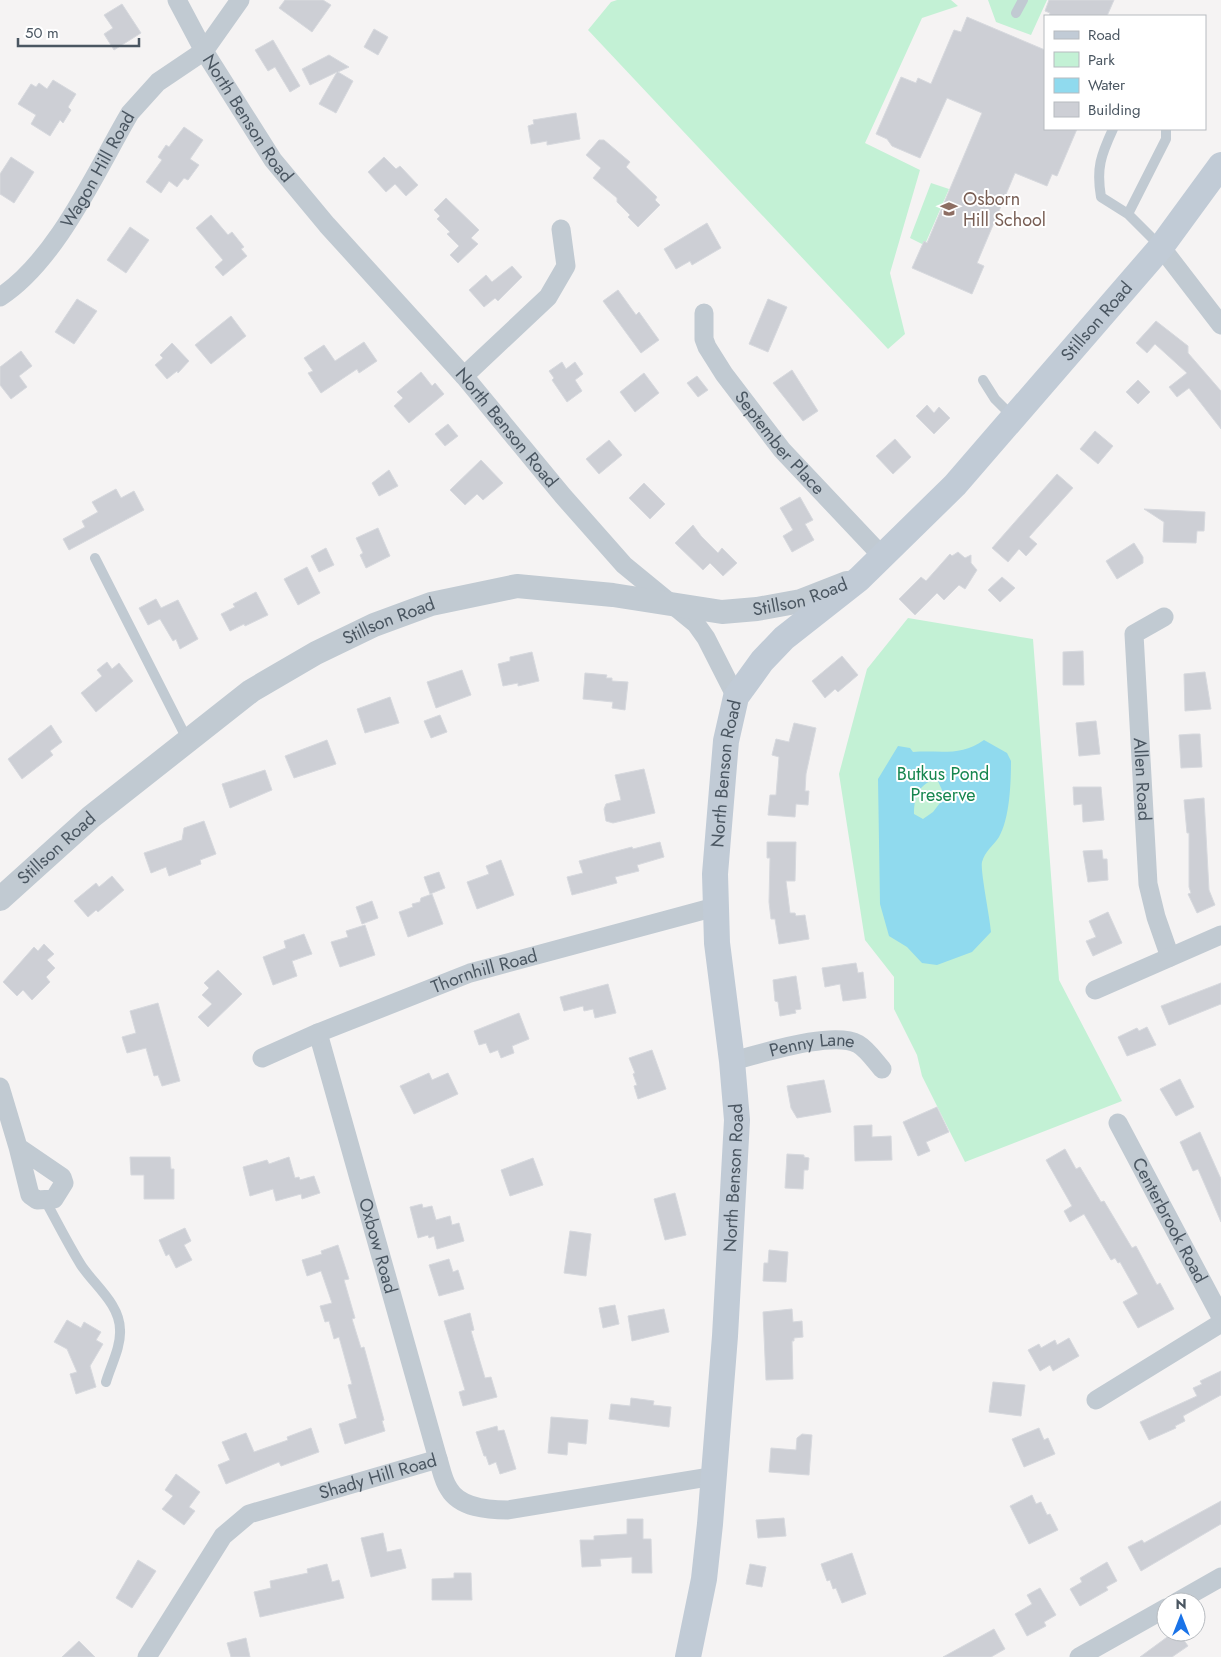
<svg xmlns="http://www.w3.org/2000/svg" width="1221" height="1657" viewBox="0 0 1221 1657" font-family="Jost,sans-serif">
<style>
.green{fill:#c3f1d5}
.water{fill:#90daee;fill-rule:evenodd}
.building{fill:#cdcfd5;stroke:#d7d9de}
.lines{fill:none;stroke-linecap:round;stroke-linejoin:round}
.service{stroke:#c1cad2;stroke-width:10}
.minor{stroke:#c1cad2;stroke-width:19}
.tertiary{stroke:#c1cad2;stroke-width:24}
.secondary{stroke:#c1cbd6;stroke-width:26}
.labels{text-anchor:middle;stroke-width:4;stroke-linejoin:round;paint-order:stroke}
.street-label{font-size:18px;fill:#4a5661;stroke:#fff}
.education-label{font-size:18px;fill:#785e54;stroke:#fff;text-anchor:start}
.park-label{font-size:18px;fill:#17864f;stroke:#fff}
</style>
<rect width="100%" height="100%" fill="#f5f3f3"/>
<path class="green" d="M617,0H951L958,6L922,18L865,143L920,170L890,273L905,334L888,349L588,30L611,2Z
M988,0H1047L1031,35L996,22Z
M931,183L949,189L926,242L922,244L910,238Z
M908,618L1033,639L1059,980L1122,1101L965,1162L922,1076L917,1055L894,1009V977L865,940L839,774L867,669Z"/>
<path class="water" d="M984,740L1007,753L1011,761C1011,782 1010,818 999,837C993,846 985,851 982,862C980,870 990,918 991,932L972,952L937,965L922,963L907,947L889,936L880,904L878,779L898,746L910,748L913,752C941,750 960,757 984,740ZM937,779L942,790L943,799L933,812L923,819L914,814C914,797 919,783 937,779Z"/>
<path class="building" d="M285,0H323L331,5L312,32L279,8Z
M1049,0H1114L1107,16H1049L1050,13L1045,11Z
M122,4L141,33L114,50L104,34L113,28L104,15Z
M967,17L1045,50V129H1077L1057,176L1052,174L1047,186L1015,173L977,263L984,266L972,294L912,268L924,241L927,243L982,113L947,98L920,158L892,146L887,139L876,134L901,77L916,83L918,78L931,84L954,30L961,32Z
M374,29L388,37L378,55L364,47Z
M273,40L300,86L290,92L275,67L268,71L255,50Z
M329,55L349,67L338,72L353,81L336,113L319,104L337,72L310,85L302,69Z
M53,80L76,94L68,107L71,110L63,123L60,120L50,136L31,124L36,115L18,104L31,84L36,87L39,83L47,89Z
M576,113L580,139L547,145V141L531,144L528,126L534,124L533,120Z
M184,127L203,140L190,159L199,165L188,180L184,178L177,187L169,181L161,193L146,182L162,160L158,157L166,145L169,147Z
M599,140H604L630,162L626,167L657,197L655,200L660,205L638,227L628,217L630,215L617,202V198L593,178L601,168L586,155Z
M11,157L34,172L14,203L0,194V174Z
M384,157L396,169L400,166L418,185L406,196L395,184L386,192L368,172Z
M446,198L479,230L471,238L478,244L458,263L450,255L459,246L447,234L450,232L437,219L440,216L434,210Z
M211,215L228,235L232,232L244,247L241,249L247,256L223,276L215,267L223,260L196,228Z
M707,223L721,248L692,265L690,261L676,269L664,249Z
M130,227L149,240L126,273L107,260Z
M512,266L522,277L498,301L495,298L484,307L469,290L486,275L492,282Z
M618,290L636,315L639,312L659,340L641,353L603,301Z
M77,299L97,311L74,344L55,332Z
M768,299L787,307L768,352L749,344Z
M231,316L246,336L211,364L195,345Z
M1156,321L1188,346V353L1221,391V429L1189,388L1177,397L1169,387L1187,373L1155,344L1147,353L1136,343Z
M364,342L377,361L359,373L357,369L321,393L308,373L313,371L304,358L324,345L335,361Z
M172,343L189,361L178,373L177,371L167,379L155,365L163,358L160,355Z
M21,351L32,366L19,376L27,387L11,399L0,385V367Z
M562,362L566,369L575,362L583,374L575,380L582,391L567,402L552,380L554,378L549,371Z
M792,370L818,411L803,421L773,383Z
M421,372L432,386L435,383L444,394L409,423L394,406L403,398L397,392Z
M644,373L659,393L635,412L620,392Z
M697,376L708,390L698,397L687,383Z
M1138,380L1150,392L1138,404L1126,392Z
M927,405L934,413L939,407L950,418L934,434L916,416Z
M448,424L458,436L445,446L435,434Z
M1095,431L1113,446L1098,464L1080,449Z
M895,439L911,457L893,474L876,456Z
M609,440L622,455L599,474L586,459Z
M481,460L503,483L483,500L477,494L465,505L450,490Z
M389,470L398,486L379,496L372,483Z
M1057,474L1073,488L1029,537L1037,544L1026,556L1019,549L1008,562L992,548Z
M644,483L665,504L650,519L629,498Z
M116,489L121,498L134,491L144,510L69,550L63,539L85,527L82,521L98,512L92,502Z
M800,497L813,520L805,524L814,540L792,552L783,536L793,530L780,508Z
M1144,509L1205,512L1204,531H1197L1196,543L1163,542L1164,522Z
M693,525L701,536L718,553L722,548L737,563L723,576L710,563L703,570L675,543Z
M378,528L390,556L366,568L360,555L363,553L356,538Z
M1134,543L1143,557V563L1117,579L1106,561Z
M326,548L334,565L319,572L311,556Z
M958,552L965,558L971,555V563L977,570L965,589L959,585L944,600L937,593L915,615L899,599L921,577L926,581L950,554L952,556Z
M307,567L320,593L298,605L284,579Z
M1002,577L1015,588L1000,602L988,590Z
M256,592L268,615L245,626L244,624L230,631L221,614L235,607L233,604Z
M156,599L161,608L178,600L198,639L180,649L176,639L173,641L160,619L148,625L139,608Z
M1083,651L1084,685H1063V652Z
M532,652L539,681L518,686V683L503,686L498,664L510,661V657Z
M842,656L858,675L838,692L835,689L825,698L812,681Z
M107,662L112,669L119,663L133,681L96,712L81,693L102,676L97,670Z
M462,670L471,695L436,708L427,682Z
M1205,672L1211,709L1185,711L1184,674Z
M585,673L607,675L606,678H612V681L628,682L625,710L612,708L613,702L583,699Z
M390,697L399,723L365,733L357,709Z
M440,715L447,732L431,738L424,721Z
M1096,721L1100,754L1079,756L1076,723Z
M794,723L816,728L806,774L805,791H809L808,805L796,804L795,817L768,815L770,795H776L779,757L772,755L776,739L789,742Z
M51,725L62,742L50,751L53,755L22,779L8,759Z
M1193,734H1200L1202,767L1181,768L1179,735Z
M327,740L336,764L294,778L285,756Z
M644,769L655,813L613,823L606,821L604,809L606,804L621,800L615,775Z
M265,770L272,790L230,808L222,784Z
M1073,787H1101L1104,820L1083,822L1082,804L1074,805Z
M1204,798L1209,890L1215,905L1197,913L1188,894L1191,893L1189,887V833H1187L1184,800Z
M204,821L216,854L200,860L201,864L169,876L166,867L151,873L144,853L182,840L184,828Z
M660,842L664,857L637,865L639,871L615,877L617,883L572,895L567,877L583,873L579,861L632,847L633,849Z
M767,842H796L795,881H786L790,913H795L796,916L805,915L809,939L779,944L775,919H771L769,902L770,858H767Z
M1102,850L1103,859H1107L1108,880L1088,882L1083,851Z
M501,860L514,895L477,909L467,882L489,874L486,866Z
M439,872L445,888L430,894L424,877Z
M112,876L124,890L98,912L96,910L88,917L74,901L96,883L99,887Z
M432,894L443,924L408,937L399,912L413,907L412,904L420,902L421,898Z
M372,901L378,918L362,924L356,907Z
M1108,912L1122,943L1093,956L1086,941L1096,937L1089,921Z
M365,925L375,955L340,967L331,942L348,937L346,931Z
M304,934L312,954L292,961L297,976L273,985L263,957L286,948L284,941Z
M44,944L54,954L47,960L55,968L46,977L50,982L32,1000L23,990L17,996L3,982L34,947L38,951Z
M856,963L858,973L863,972L866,998L843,1001L840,984L825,987L822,968Z
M218,970L242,994L208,1027L198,1017L212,1004L202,995L209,988L204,983Z
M796,976L801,1009L795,1010L796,1013L780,1016L778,1002L775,1001L773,980Z
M1221,983V1004L1169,1025L1161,1006Z
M608,984L616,1013L595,1018L593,1009L584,1011L583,1006L564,1011L560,997Z
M158,1003L180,1081L162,1086L158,1075L154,1076L146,1048L127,1053L122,1037L136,1033L130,1011Z
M519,1013L529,1039L512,1046L514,1053L501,1058L498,1050L490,1053L486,1043L479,1045L474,1031Z
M1147,1027L1156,1045L1127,1056L1118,1037L1137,1028L1139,1031Z
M652,1050L666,1089L638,1099L634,1086L637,1085L633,1074L635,1073L629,1058Z
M429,1073L432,1080L448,1073L458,1094L414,1114L400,1086Z
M1180,1079L1194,1107L1176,1116L1160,1089Z
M824,1080L831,1112L797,1118L791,1108L787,1086Z
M937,1107L949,1132L926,1142L930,1151L918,1156L903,1122Z
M872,1125V1137L891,1136L892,1160L855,1161L854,1126Z
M1200,1132L1221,1179V1222L1198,1169L1193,1171L1180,1142Z
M1065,1149L1076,1169L1080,1167L1101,1202L1104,1201L1132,1248L1136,1246L1157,1285L1160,1283L1174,1309L1138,1328L1123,1302L1138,1294L1120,1262L1118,1263L1115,1258L1111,1260L1084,1214L1070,1222L1064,1211L1072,1206L1046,1160Z
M787,1154L804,1155V1157L809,1158L808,1170H804L803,1189L785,1188Z
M130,1157H170L171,1169H174V1199H144V1175H131Z
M289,1157L295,1178L299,1177L300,1180L314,1176L320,1193L302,1199L301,1194L276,1201L273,1189L250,1196L243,1167L267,1160L269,1164Z
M533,1158L543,1185L510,1196L501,1170Z
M675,1193L686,1235L665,1240L654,1199Z
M422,1204L423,1208L432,1206L436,1220L450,1216L452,1225L459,1223L464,1241L437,1249L434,1236L429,1238L428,1235L418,1238L410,1207Z
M185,1228L191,1241L184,1245L192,1260L176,1268L169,1254L166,1256L159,1240Z
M570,1231L591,1234L586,1276L564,1273Z
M338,1245L349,1279L344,1280L355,1318L352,1319L361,1348L364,1347L384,1420L382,1421L385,1431L345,1444L339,1424L357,1418L348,1385L352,1384L339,1337L334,1339L329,1321L325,1322L320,1306L332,1303L321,1271L307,1276L302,1260L322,1254L321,1251Z
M769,1250L788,1252L786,1282L763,1281L764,1263H768Z
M449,1259L453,1272L458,1270L464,1289L439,1296L429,1265Z
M615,1305L619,1324L603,1328L599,1308Z
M664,1309L669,1332L632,1341L628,1316Z
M792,1309L793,1322L802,1321L803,1337L794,1338V1341H792L793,1379L766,1380L763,1312Z
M470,1313L474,1330L471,1331L485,1378L491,1377L497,1397L463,1406L459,1392L465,1390L444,1321Z
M67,1320L81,1328L84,1322L101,1332L96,1340L103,1344L90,1366L96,1387L76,1394L70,1374L77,1372L67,1349L54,1342Z
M1069,1338L1079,1356L1053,1371L1050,1365L1040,1371L1028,1350L1039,1344L1041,1348L1055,1340L1057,1345Z
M1221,1371V1395L1183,1416L1185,1421L1175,1426L1176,1428L1149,1440L1140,1422L1197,1396L1193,1388L1202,1384L1200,1381Z
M993,1382L1025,1385L1021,1416L989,1412Z
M631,1398L654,1401L653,1405L671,1407L669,1427L609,1419L611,1404L630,1406Z
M551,1417L588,1420L586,1444L568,1442L567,1455L548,1453Z
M497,1426L498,1431L504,1430L516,1469L500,1474L496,1462L489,1465L486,1456H484L476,1432Z
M311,1428L319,1452L281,1466L279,1462L226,1484L218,1465L230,1460L222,1442L246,1433L254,1452L288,1440L287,1437Z
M1039,1428L1044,1440L1048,1438L1055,1454L1024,1467L1012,1439Z
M802,1434L812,1435L809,1475L769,1472L771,1448L796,1450L797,1438Z
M176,1474L200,1492L189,1507L195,1511L184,1525L162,1509L173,1496L165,1490Z
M1032,1495L1036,1504L1041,1502L1047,1515L1050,1514L1058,1530L1029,1544L1010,1506Z
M1221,1501V1524L1141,1571L1128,1547L1142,1540L1144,1543Z
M784,1518L786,1536L758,1538L756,1520Z
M627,1519H643V1539H651L652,1573H632V1557L600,1559L601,1566L582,1567L580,1540H594V1536L627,1534Z
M383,1533L387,1552L401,1549L406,1568L371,1577L361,1538Z
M852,1553L866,1594L842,1603L836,1588L833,1589L830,1580L827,1581L821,1564Z
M138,1560L156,1571L132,1608L116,1598Z
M1107,1562L1117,1581L1106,1587L1108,1590L1080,1606L1070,1589L1082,1582L1080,1578Z
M327,1564L332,1582L339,1580L344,1598L260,1617L254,1592L271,1588L270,1581L308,1573L307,1569Z
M750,1564L766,1567L762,1587L746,1584Z
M454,1573H471L472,1600H432V1579L454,1578Z
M1040,1588L1056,1615L1044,1622L1046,1626L1027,1636L1015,1614L1032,1604L1027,1595Z
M994,1629L1005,1649L991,1657H943Z
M1174,1632H1178L1188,1646L1172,1657H1140Z
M246,1638L250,1657H231L227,1643Z
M79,1641L95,1657H62Z"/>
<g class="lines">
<path class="service" d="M1016,13L1023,0
M1113,129C1101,155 1096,168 1101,197L1128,214L1160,246
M1128,214L1166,139V129
M983,380L995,399L1013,417
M95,558L188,741
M45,1200C57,1222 68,1244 81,1265C94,1285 120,1304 120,1330C121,1347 111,1365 106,1382"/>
<g class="minor">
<path id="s1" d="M177,0L204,51L273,160L327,225L464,376L563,496L624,565L696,624L706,638L736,697"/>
<path d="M1161,247L1221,325"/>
<path id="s2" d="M0,297C57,260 96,171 130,113L158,82L204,51L240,0"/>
<path id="s3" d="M704,313V339L707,347L724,374L782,450L883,557"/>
<path d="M464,376L548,297L566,266L561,229"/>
<path id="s4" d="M1164,617L1134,634L1148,884L1156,917L1170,957"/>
<path d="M1095,990L1221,935"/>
<path id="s5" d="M318,1033L438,1459"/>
<path id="s6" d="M262,1058L318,1033L470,973L715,907"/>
<path id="s7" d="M732,1061C761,1054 833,1030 858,1044C867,1049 875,1061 882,1069"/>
<path d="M0,1087L18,1147L30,1195L37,1200L54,1199L64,1183L62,1177L18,1147"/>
<path id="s8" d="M1118,1123L1221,1317"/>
<path d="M1096,1400L1221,1323"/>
<path d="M1177,1602L1221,1577"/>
<path id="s9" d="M147,1657L223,1536L249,1514L438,1459C441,1468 443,1481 449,1489C460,1508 488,1510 508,1510L715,1476"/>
<path d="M1079,1657L1166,1608"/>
</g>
<path class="tertiary" id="s10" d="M0,899L91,817L251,691L316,653L374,625L431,604L517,586L613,595L722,612L757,609L801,601L847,583"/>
<path class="secondary" id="s11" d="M688,1657L704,1579L710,1524L725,1336L737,1120L732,1061L717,943L715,874L726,741L736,697L762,661L784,638L859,579L955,485L1161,247L1221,165"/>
</g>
<defs>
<g id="school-bare" transform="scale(1.35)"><path d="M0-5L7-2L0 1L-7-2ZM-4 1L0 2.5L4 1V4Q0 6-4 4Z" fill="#8d6e63" stroke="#fff" stroke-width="2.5" paint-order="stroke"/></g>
</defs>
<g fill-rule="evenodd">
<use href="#school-bare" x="949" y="209"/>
</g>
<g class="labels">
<g class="street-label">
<text dy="6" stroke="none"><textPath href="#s1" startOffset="138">North Benson Road</textPath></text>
<text dy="6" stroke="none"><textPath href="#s2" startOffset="162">Wagon Hill Road</textPath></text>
<text dy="6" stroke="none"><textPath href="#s11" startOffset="1488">Stillson Road</textPath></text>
<text dy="6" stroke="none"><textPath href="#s1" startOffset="542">North Benson Road</textPath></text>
<text dy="6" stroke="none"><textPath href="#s3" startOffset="155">September Place</textPath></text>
<text dy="6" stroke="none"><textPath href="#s10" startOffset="901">Stillson Road</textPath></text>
<text dy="6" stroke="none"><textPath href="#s10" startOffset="481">Stillson Road</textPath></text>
<text dy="6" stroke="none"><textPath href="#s11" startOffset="888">North Benson Road</textPath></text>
<text dy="6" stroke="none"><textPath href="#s4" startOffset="180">Allen Road</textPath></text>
<text dy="6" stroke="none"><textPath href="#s10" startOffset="76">Stillson Road</textPath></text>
<text dy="6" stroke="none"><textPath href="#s6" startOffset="239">Thornhill Road</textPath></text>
<text dy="6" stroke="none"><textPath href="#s7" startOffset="82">Penny Lane</textPath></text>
<text dy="6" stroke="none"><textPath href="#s11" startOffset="482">North Benson Road</textPath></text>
<text dy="6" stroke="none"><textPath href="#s8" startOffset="110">Centerbrook Road</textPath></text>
<text dy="6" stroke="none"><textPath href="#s5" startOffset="221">Oxbow Road</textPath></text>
<text dy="6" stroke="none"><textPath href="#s9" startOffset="311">Shady Hill Road</textPath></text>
</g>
<g class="education-label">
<text x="963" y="205">Osborn<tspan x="963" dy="21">Hill School</tspan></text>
</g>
<g class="park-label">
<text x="943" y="780">Butkus Pond<tspan x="943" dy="21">Preserve</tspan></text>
</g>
</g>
<rect x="1044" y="15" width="162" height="115" fill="#ffffff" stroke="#b7bbc0"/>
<rect x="1054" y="31" width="25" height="8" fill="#c1cbd6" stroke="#b7bbc0"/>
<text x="1088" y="40" font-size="15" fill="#4a5661">Road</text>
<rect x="1054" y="52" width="25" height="15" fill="#c3f1d5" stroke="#b7bbc0"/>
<text x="1088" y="65" font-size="15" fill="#4a5661">Park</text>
<rect x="1054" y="78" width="25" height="15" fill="#90daee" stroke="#b7bbc0"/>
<text x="1088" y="90" font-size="15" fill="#4a5661">Water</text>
<rect x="1054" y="102" width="25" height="15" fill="#cdcfd5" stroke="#b7bbc0"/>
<text x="1088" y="115" font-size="15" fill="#4a5661">Building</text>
<g transform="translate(1181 1617)"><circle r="24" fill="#ffffff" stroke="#b7bbc0"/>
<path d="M0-4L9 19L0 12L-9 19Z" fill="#1a73e8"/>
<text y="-8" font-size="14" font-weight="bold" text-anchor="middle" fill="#4a5661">N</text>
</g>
<path d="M18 38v8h121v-8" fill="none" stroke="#4a5661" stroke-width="2.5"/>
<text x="25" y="38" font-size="15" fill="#4a5661" stroke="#ffffff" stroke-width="4" paint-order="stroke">50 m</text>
</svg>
